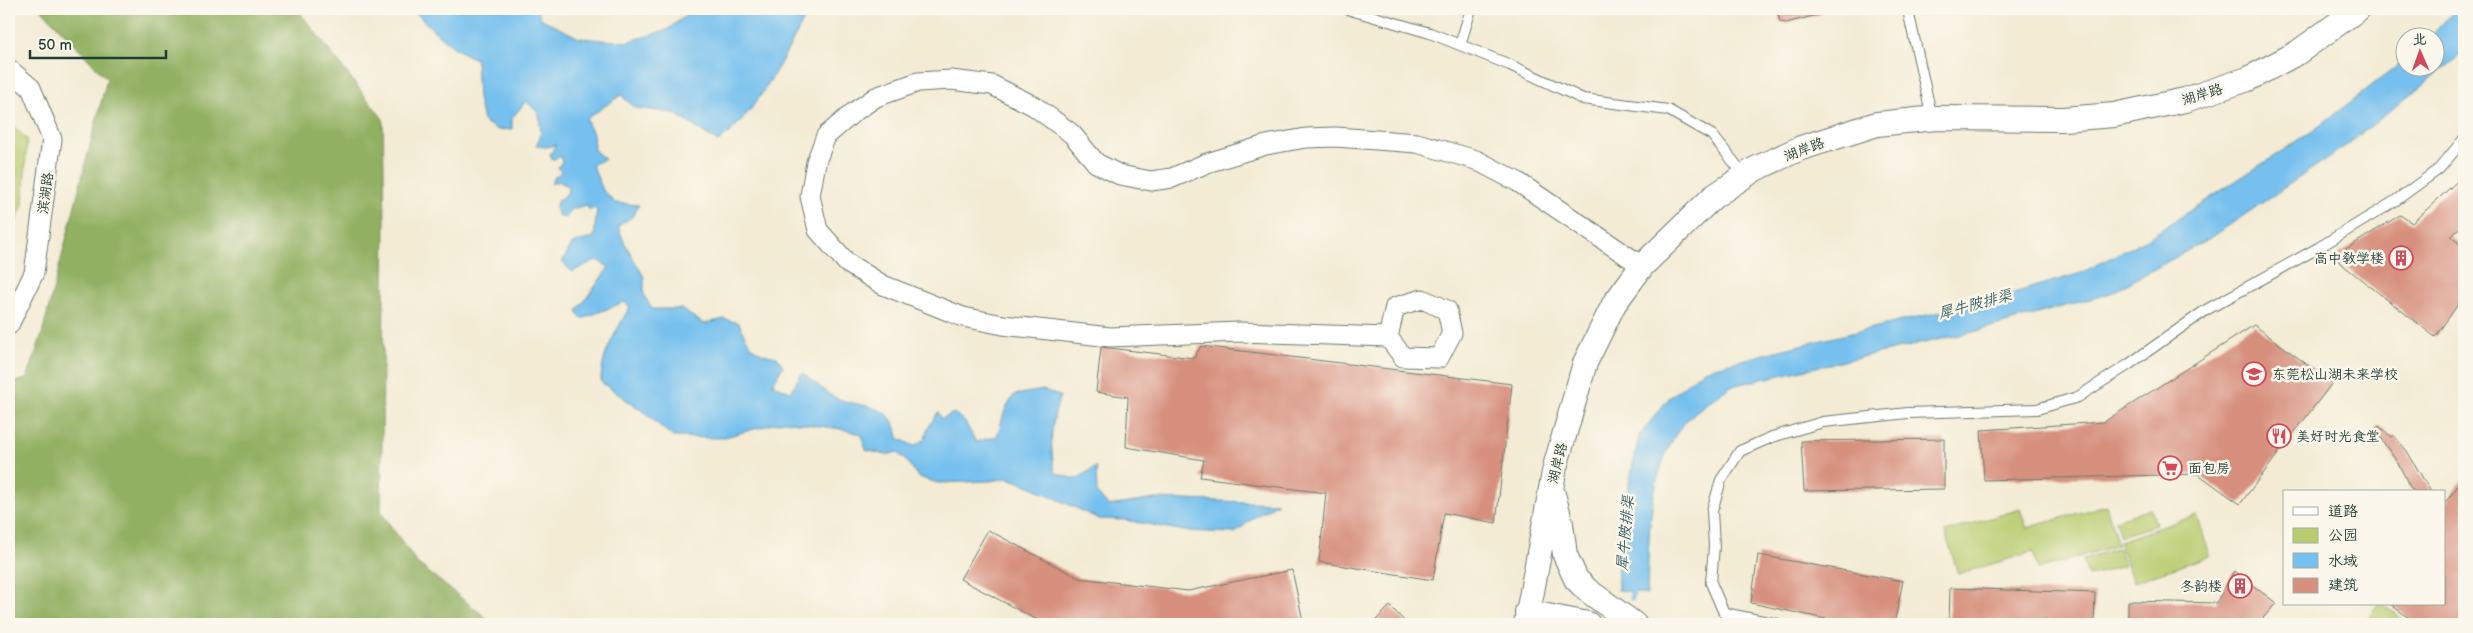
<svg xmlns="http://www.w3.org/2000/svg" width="2473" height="633" viewBox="0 0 2473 633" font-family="'Balsamiq Sans','LXGW WenKai TC',sans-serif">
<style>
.green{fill:#b9cc70;stroke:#6c8452}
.forest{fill:#92b062;stroke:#58764b}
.water{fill:#74c0ee;stroke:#4a7e91}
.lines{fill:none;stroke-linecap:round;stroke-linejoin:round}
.stream{stroke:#74c0ee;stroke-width:5.5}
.building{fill:#d7907e}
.service-casing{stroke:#697a6c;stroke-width:12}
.minor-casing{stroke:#697a6c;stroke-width:21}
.tertiary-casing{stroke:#697a6c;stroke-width:26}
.service{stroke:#fff;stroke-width:10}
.minor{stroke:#fff;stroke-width:19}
.tertiary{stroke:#fff;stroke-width:24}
.labels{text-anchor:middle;stroke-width:5;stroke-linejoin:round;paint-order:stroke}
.street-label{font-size:14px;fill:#1f3d34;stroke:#fbf7ec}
.poi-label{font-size:14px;fill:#1f3d34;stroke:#fbf7ec;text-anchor:start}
.water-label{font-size:15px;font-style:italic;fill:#345e62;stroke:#fbf7ec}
</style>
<rect width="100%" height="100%" fill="#fbf7ec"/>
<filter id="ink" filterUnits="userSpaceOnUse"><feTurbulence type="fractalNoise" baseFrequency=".02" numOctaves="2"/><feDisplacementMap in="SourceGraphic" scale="10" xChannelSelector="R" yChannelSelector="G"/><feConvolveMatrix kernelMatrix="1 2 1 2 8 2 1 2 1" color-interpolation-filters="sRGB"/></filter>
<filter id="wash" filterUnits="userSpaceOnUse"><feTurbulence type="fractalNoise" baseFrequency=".0096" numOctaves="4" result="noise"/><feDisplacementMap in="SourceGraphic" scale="20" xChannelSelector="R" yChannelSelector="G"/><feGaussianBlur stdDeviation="1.12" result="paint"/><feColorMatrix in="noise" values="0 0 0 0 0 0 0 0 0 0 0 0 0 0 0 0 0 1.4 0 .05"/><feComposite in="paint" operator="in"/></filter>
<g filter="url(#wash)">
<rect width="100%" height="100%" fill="#f3ebd4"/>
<path class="green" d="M9,123L27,139L23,205L9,237Z
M2106,505L2118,545L2038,569L2033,552L1958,574L1945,532L2020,509L2027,528Z
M2151,509L2156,525L2120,536L2115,520Z
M2197,515L2210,556L2133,582L2119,541Z
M2119,548L2124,566L2088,576L2083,559Z
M2378,604H2382L2409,624H2363Z"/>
<path class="forest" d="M41,9H297L383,119L385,224L381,512L417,563L494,624H9V383L27,379L42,334L107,79Z"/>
<path class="water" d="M412,9H536L542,19L579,38L627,42L667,30L694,9H810C785,53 759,112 718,142L674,113L635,108L621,95L586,119L593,134L594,150L605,159L592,165L603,190L615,203L639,205L632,217L618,226L624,242L644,277V295L652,309H681L704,324L724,319L739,323C749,345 752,353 777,357L783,366L773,384L790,392L802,373C813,380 823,391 834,397C858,409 894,400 898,438L914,446L925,439L927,430L938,412L941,419L954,413L965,422L976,442L997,436L1005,410L1014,395L1043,390L1060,396C1051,422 1049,445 1055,473L1076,479L1096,467L1097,493L1108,506L1155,499L1278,503L1253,518L1235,533L1185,531L1125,520L1099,519L1030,486L1008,478L990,481L938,483L918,477L908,463L897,452L886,455L866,450L861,434L841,429L784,421L721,438L673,437L644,412L601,382C601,352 617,331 630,306L624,302L582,319L577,311L609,267L596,260L572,272L562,262L572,244L594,237L597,208L589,210L587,205L571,209L566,218L559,216L555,208L558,200L567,194L568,186L558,181L551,184L553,179L561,172L558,167L562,162L561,156L552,160L550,154L556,145L546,147L536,146L541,134L539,114L526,101L512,118V129L498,130L483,121L478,98L476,59C450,49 431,28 412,9Z
M2456,9H2464V52L2451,63L2347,145L2212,237L2111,293L1973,332L1731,386C1713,399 1690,413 1678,431C1647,479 1649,538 1647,594L1618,590L1617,542L1639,436L1669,398L1704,370L1776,351L1990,300L2081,273L2147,239L2314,130L2405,60L2406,68H2436V38L2430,37Z"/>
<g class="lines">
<path class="stream" d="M1632,598L1633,585"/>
</g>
<g id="blocks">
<path class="building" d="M1777,9H1821V14L1786,23L1780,22Z
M2464,175V223L2451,237L2464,247V296L2435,337L2339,262L2338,254L2400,215L2412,223Z
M2254,325L2332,383L2240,504L2198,474L1984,480L1981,430L2104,422Z
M1201,346L1512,384L1496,523L1444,513L1433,580L1319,562L1326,493L1200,477L1204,460L1126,447L1128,397L1096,392L1101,347L1194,358Z
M2379,426L2391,437L2393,435L2407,451L2431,492H2415L2410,487L2399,465L2375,430Z
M1944,439V489L1804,491L1801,441Z
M2464,478V624H2417L2390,604H2444V504Z
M988,530L1079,578L1188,591L1292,570L1303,621L1288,624H1045L960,579Z
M1758,555L1903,581L1894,624H1849L1751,603Z
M2234,571L2276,603L2258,624H2128V601L2216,603Z
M1950,588L2095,593L2094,624H1949Z
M1390,606L1407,624H1372Z"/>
</g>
</g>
<g filter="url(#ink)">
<use href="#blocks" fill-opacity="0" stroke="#697a6c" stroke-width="1"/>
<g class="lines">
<g class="service-casing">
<path id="service" d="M1347,9L1430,33L1510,65L1583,99L1668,110L1712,135L1745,176
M1909,15L1932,118
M1460,45L1471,9
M1778,624L1724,613L1711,583L1714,546L1712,511L1721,480L1740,451L1772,437L1823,422L1908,413L2037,409L2078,397L2128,365L2206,310L2318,248L2395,201L2439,169L2464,139"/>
</g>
<g class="minor-casing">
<path id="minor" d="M9,69L31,88L52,139L34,273L9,325
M1388,337L1395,307L1422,299L1447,310L1452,333L1439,358L1403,357L1388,337L1240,332L1110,337L1003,325L963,317L883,285L847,263L818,230L810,196L816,162L826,136L854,112L876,97L918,82L951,80L992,85L1034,106L1072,134L1096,163L1120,175L1151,181L1172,178L1207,163L1266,145L1306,138L1336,137L1417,143L1476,160L1518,182L1642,266"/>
</g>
<g class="tertiary-casing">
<path id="tertiary" d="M1553,494L1561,524L1565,555L1576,579L1587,590L1634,624
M1527,612L1588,624
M1526,624L1555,467L1585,363L1614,304L1642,266L1713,197L1755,169L1801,148L1877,124L1936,118L2063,119L2114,115L2185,100L2248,79L2297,53L2358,9"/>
</g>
<use href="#service" class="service"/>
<use href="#minor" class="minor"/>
<use href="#tertiary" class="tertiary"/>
</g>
</g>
<defs>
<g id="building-ring" transform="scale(1.25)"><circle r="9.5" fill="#fbf7ec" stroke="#d1495b" stroke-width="1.5"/><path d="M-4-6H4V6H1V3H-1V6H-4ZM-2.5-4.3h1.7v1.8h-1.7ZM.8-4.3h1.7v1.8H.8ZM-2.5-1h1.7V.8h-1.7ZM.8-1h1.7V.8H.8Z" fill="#d1495b"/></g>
<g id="school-ring" transform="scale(1.25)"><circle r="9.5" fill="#fbf7ec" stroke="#d1495b" stroke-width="1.5"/><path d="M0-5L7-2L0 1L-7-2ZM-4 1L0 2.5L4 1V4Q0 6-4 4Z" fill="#d1495b"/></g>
<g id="restaurant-ring" transform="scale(1.25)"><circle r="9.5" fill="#fbf7ec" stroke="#d1495b" stroke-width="1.5"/><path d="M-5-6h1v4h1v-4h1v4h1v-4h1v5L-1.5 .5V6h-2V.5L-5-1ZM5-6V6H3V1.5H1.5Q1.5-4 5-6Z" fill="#d1495b"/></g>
<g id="supermarket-ring" transform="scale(1.25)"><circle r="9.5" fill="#fbf7ec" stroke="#d1495b" stroke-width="1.5"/><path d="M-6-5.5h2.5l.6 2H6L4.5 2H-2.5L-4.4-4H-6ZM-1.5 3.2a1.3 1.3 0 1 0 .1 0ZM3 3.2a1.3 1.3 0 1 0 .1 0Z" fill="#d1495b"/></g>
</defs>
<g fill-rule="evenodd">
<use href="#building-ring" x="2401" y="258"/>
<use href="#school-ring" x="2254" y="374"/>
<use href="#restaurant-ring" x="2279" y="436"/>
<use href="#supermarket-ring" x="2170" y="468"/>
<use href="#building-ring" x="2240" y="586"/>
</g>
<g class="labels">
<g class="street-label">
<text transform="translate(2202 94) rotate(-17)" y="5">湖岸路</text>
<text transform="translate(1804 149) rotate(-21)" y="5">湖岸路</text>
<text transform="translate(45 193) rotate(-82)" y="5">滨湖路</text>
<text transform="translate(1557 463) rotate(-76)" y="5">湖岸路</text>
</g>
<g class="poi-label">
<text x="2384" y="263" text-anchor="end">高中教学楼</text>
<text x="2272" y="379">东莞松山湖未来学校</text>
<text x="2296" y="441">美好时光食堂</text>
<text x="2188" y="473">面包房</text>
<text x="2222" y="591" text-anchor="end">冬韵楼</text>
</g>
<g class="water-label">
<text transform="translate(1975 304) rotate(-15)" y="5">犀牛陂排渠</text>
<text transform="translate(1625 533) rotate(-85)" y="5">犀牛陂排渠</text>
</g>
</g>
<rect width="2473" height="633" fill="none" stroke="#fbf7ec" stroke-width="30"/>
<rect x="2283" y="490" width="162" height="115" fill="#fbf7ec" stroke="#a3ada2"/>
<rect x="2293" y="507" width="25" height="8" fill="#ffffff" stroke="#a3ada2"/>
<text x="2328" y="516" font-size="15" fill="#1f3d34">道路</text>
<rect x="2293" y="528" width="25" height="15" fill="#b9cc70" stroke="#a3ada2"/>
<text x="2328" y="540" font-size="15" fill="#1f3d34">公园</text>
<rect x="2293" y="553" width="25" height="15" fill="#74c0ee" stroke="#a3ada2"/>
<text x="2328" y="566" font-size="15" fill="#1f3d34">水域</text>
<rect x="2293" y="578" width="25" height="15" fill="#d7907e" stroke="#a3ada2"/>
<text x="2328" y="590" font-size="15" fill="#1f3d34">建筑</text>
<g transform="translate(2420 52) rotate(358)"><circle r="24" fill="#fbf7ec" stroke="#a3ada2"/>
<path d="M0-4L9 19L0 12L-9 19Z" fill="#d1495b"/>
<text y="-8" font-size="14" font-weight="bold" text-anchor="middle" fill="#1f3d34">北</text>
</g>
<path d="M30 50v8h136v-8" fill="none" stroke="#1f3d34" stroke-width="2.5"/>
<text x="38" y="50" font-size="15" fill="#1f3d34" stroke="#fbf7ec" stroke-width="4" paint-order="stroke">50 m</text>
</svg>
